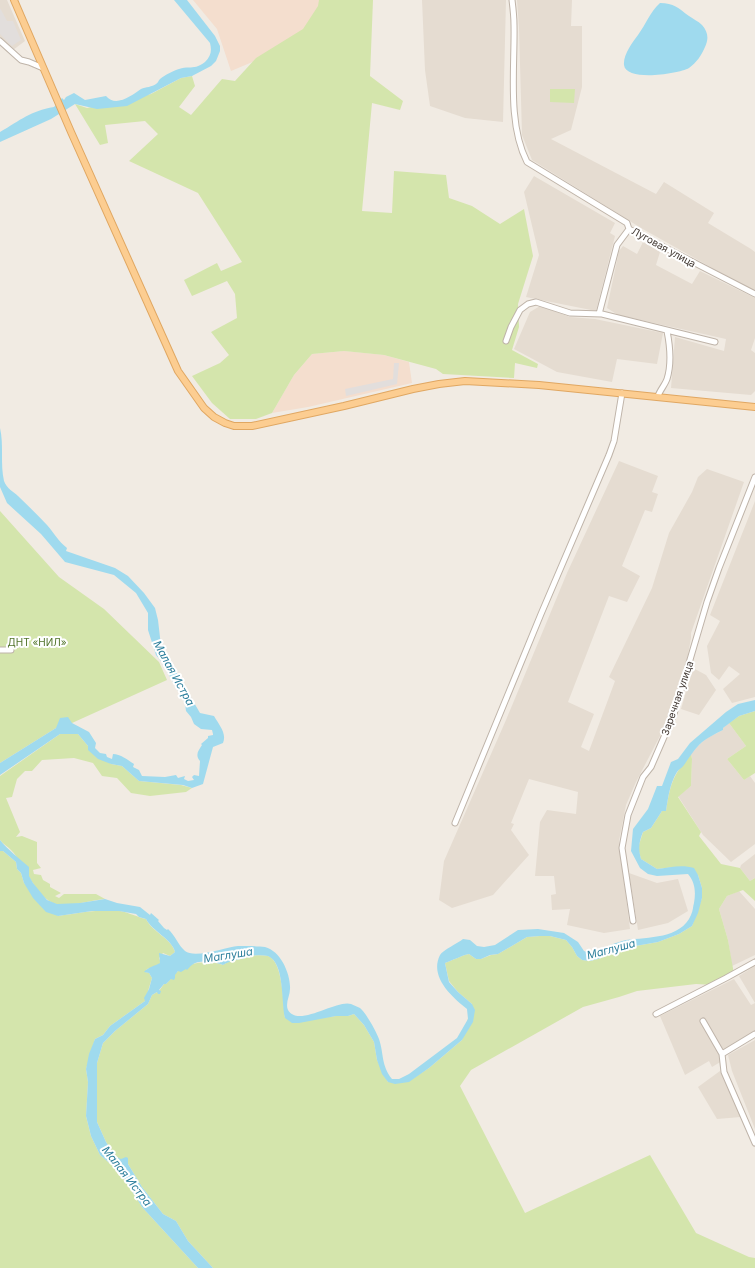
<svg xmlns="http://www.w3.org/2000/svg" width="755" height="1268" viewBox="0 0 755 1268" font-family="Inter,sans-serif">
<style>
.residential{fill:#e5dcd1}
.commercial{fill:#f4dece}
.green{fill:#d4e5ac}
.parking{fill:#e2dedc}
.water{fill:#9fdaee}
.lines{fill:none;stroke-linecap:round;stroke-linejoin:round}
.minor-casing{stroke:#bfb4a9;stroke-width:7}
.major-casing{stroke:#e0a762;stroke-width:8}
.minor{stroke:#fff;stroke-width:5}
.major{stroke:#fccd91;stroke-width:6}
.labels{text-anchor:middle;stroke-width:4;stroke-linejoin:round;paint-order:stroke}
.street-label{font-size:10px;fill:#433a34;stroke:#fff}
.park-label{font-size:10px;fill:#507329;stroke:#fff}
.water-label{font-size:11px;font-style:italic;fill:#2d7f9c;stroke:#fff}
</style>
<rect width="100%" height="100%" fill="#f1ebe3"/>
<path class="residential" d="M0,0H7L25,41L13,50L0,37Z
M422,0H506L503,122L465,118L430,106L425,70Z
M517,0H572L571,26H582V87L571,130L551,139L656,194L664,182L714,213L708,223L751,249L755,252V292L641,228L532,160L522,135L519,28Z
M534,176L615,223L610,233L615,236L596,311L526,297L539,255L524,192Z
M643,242L660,252L656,265L692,284L700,271L755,298V338L751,350L755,353V391L751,395L671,388L675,337L724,351L726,339L618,315L607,308L619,251L623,246L637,254Z
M540,306L570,317L595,319L663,333L657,364L617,359L612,382L557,372L514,349L530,312Z
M619,461L658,476L652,492L658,494L652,512L645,510L622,566L640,576L627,602L609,596L568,702L594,714L581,747L589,751L615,681L609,677L652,588L669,533L692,492L698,477L707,469L744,482L691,633V638L686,666L673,711L636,782L626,805L619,841L630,929L604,933L567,925L570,909L552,910L551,895L556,894L554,876H535L540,822L547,810L576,814L578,792L529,779L511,823L514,824L511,830L529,855L493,895L452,908L439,900L444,861L506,720L567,573Z
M755,501V697L732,703L723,689L740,674L729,666L719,680L711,673L707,646L720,621L710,615Z
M693,668L706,675L716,690L699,715L681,709Z
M729,723L746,746L727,759L744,780L750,776L755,783V844L731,862L703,835L678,796L691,786L692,759L691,754L699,745L707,738L723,730V728Z
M755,854V878L750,881L740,868L741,865Z
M629,873L657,883L678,879L688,911L668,923L638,930Z
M739,891L755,909V955L732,966L728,940L719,909L727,896Z
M755,966V1031L723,1052L701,1020L722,1061L712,1067L709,1061L685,1075L660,1016L734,979L751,1005L755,1003L739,976Z
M755,1040V1129L732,1071L728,1055Z
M720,1071L741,1117L717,1119L698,1087Z"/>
<path class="commercial" d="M193,0H357L312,37L231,71L217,29Z
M344,351L384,355L409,362L412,383L308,407L272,413L294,375L312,354Z"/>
<path class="green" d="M319,0H373L370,76L403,101L400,110L372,103L362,211L392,213L394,171L446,175L449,198L472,206L500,224L524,209L533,256L518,304L519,327L512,350L538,364L537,368L515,363L514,378L443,374L436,369L384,355L344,351L312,354L294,375L272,413L256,419H230L212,403L192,376L220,363L229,355L211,332L237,318L235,294L227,281L192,296L184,280L217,263L221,271L242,262L198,193L129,161L158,134L145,121L105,125L108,143L100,145L75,104L87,108L151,94L181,78L192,76L195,86L179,107L191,115L222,79L235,81L256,58L303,29L318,6Z
M550,89H575L574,103L550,102Z
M0,511L59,577L104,609L159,662L167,680L72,723L56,728L0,763Z
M755,711V773L744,780L727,759L746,746L729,723L739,716Z
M60,734H78L88,746L111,764L122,766L139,781L181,785L192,788L186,792L150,796L131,793L117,778L102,776L93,763L74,758L42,760L32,771H25L17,779L12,797L6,798L20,832L16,837L22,836L37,842V863L41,868L33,870L34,874L41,875L43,880L50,884V887L61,893L55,896L59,898L64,894H96L105,899C91,900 70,907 56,904C36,899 25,864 11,850C7,846 3,844 0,840V776Z
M691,754L692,759L691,786L678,797L701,832L699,836L721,864L740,868L750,881L755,878V901L743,890L727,896L719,909L728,940L734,974L714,985L696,984L637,991L619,997L583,1007L471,1070L460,1086L525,1213L650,1155L696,1233L749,1257L755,1258V1268H213L188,1241L176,1221L163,1214L142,1187L128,1164L115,1156L106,1142L97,1122V1063L103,1043L115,1031L148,1004L152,995L159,991L164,984H166C170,980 173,976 177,972C189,962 209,960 223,965C229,961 235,959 243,959L242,957C250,956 260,954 268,956C283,961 283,1003 285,1018H321L336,1016H348L354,1014L364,1025L374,1042L377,1060L388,1082L409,1081L429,1068L462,1040L472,1004L458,992L449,981L445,963C454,960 460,956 469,954L476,959H481L491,955L498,954L527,937L540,936H550L566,940L572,947L577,956L582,960L590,961L598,959L624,948L658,942L679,934L692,926L702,898V888L698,875L675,867L657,869L641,859L638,848L643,832L651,828L662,811H666C668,798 670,783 678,771C682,765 687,760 691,754Z
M0,851H3L16,862L17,869L21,873L24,883L58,916C78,913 100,909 120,911C130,913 137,917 146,919C152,932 171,938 175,952L170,956L163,953L159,958L161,963L154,967L147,969L145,972L149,973L152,978L145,1001L110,1026L103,1035L95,1039L86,1069L88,1082L86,1116L91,1136L100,1155L120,1172L142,1207L198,1268H0Z"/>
<path class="parking" d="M0,8L7,21H13L21,40L12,46L0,34Z
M394,363H399L397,384L346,396L345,389L393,379Z"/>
<path class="water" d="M174,0H187L215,36L220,46V51L216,61L211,66L192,76L181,78L127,106L97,109L75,104L51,119L0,142V132C21,120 30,111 54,107L62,98L64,100L66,97L74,93L85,100L106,96C116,108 132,95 141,89C146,87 152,87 156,84C158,83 158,81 160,79C165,75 173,71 179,69C188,65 194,71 205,62C211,56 212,51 210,43Z
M660,3C674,3 678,8 689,16C693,19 698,21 702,25C708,32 709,38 705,47C701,56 697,62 689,68C678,74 626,82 624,65C623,55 632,43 638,35C646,24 650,12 660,3Z
M0,428C4,445 0,464 4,481C7,489 13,491 18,496C28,506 38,515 47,525C55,534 58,541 67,548L66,551L115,568L128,576L144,593L155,608L158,620L161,646L200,713L214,716C219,725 227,733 223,743L213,747L203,784L192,788L183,785L139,781L122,766L111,764L98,759L88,750V746L78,734H60L0,775V763L56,728L60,718L68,717L72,723L89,732L96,743L95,748L100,753L106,754L107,757L112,759L113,754C120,754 128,760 134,764L133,767L139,770L142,776L165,777L176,775L178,778L185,776L184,779L188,781L194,780L192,777L194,775L199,776L200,761C195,755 198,751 202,745L201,744L208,738V736L213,735V734L212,730L201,729L194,724L191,717L186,711L185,703L161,661L156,655L148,630V613L136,593L114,575L65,562L41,534L7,503L0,487Z
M755,700V711L739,716L723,728V730C715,734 706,738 699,745C693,751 689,758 684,765C682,768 679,769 677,772C670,783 668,798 666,811H662L651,828L643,832C639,842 638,848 641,859L657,869C669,868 681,864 694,868L698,875L702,888V898L698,913L692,926L679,934L658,942L624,948L598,959L590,961L582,960L577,956L572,947L566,940L550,936H540L527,937L498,954L490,955L481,959H476L469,954C460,956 454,960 445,963L449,982L458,992L472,1004L475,1010L473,1022L462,1040L429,1068L409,1082L395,1084L388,1082L382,1074L377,1060L374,1042L364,1025L354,1014L348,1016H336L299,1023H292L285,1018C281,1002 285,963 268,956C260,954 251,956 243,957L244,959C236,959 230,961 223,965C215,962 199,959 192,965C190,966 189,968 187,970L186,969L181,972L178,971L175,975V978L174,980L171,979L166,984H164L159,990L161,991L160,994H158L157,992L152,995L148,1004L115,1031L103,1043L97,1063V1122L106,1142L115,1156L121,1159L126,1157L128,1158V1164L142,1187L163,1214L176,1221L188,1241L213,1268H198L142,1207L120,1172L100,1155L91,1136L86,1116L88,1082L86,1069L89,1054L95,1039L103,1035L110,1026L145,1001L144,998L149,989L152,978L149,973L144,972C148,967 155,966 160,963L159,953L170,956L175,952C172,939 152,931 146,919L139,917L136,914L119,911H92L58,916L46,912L33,898L24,883L21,873L17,869L16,862L3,851H0V840C8,850 19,858 29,867V876L33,883L47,900L57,904L80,903L105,899L117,903L140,907L150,915L151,913L159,920L158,921L164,928L167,930L168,929C175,935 178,945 185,951C195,959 226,947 238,946C246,946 258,946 265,947C281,951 291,975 290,989C290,996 285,1003 288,1010C298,1028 337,999 351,1004C354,1005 357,1007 360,1008C366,1013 376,1031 379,1039C384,1054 381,1065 392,1079H399L409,1074L457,1038L468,1019L467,1009C452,997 429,977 440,955C443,950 458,943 463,939L470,940L477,946L484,947L495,945L518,930L538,929L564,933L578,942L584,951L590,953L595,952C605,948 616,942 626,940C648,937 681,939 691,915C693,911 693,906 694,903C696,892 695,882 688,874L657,876L648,874L640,868L631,851L633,829L648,809L657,786H662L671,762L678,759L690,743L726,712L738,704Z"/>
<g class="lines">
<g class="minor-casing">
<path id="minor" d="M512,0C513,8 514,16 514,25C515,67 507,123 527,162L627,223L629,229L755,294
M0,41L21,60L29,62L43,68
M599,314L617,245L629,229
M506,341L511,327L520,310L528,304L536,302L570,313L602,314L715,342
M658,396C660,390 665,385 667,379C672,363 670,346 667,331
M0,650H11
M455,823L541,614L609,455L614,441L622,393
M633,921L622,848L628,815L643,777L651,767L674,714L707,602L719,568L755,477
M656,1014L726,978L755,962
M703,1021L722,1054L724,1072L755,1143
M722,1054L755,1034"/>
</g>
<g class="major-casing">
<path id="major" d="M14,0L71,132L178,371L204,408L214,417L225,423L234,426H252L344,406L413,389L439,384L465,381L539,385L755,407"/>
</g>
<use href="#minor" class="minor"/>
<use href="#major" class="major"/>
</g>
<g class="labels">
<g class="street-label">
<text transform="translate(664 247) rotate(29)" y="4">Луговая улица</text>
<text transform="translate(677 698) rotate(-71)" y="4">Заречная улица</text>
</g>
<g class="park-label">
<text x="37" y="646">ДНТ «НИЛ»</text>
</g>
<g class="water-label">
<text transform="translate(174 673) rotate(61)" y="4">Малая Истра</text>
<text transform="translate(611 949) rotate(-15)" y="4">Маглуша</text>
<text transform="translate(228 955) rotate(-9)" y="4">Маглуша</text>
<text transform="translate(127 1176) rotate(52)" y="4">Малая Истра</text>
</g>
</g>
</svg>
